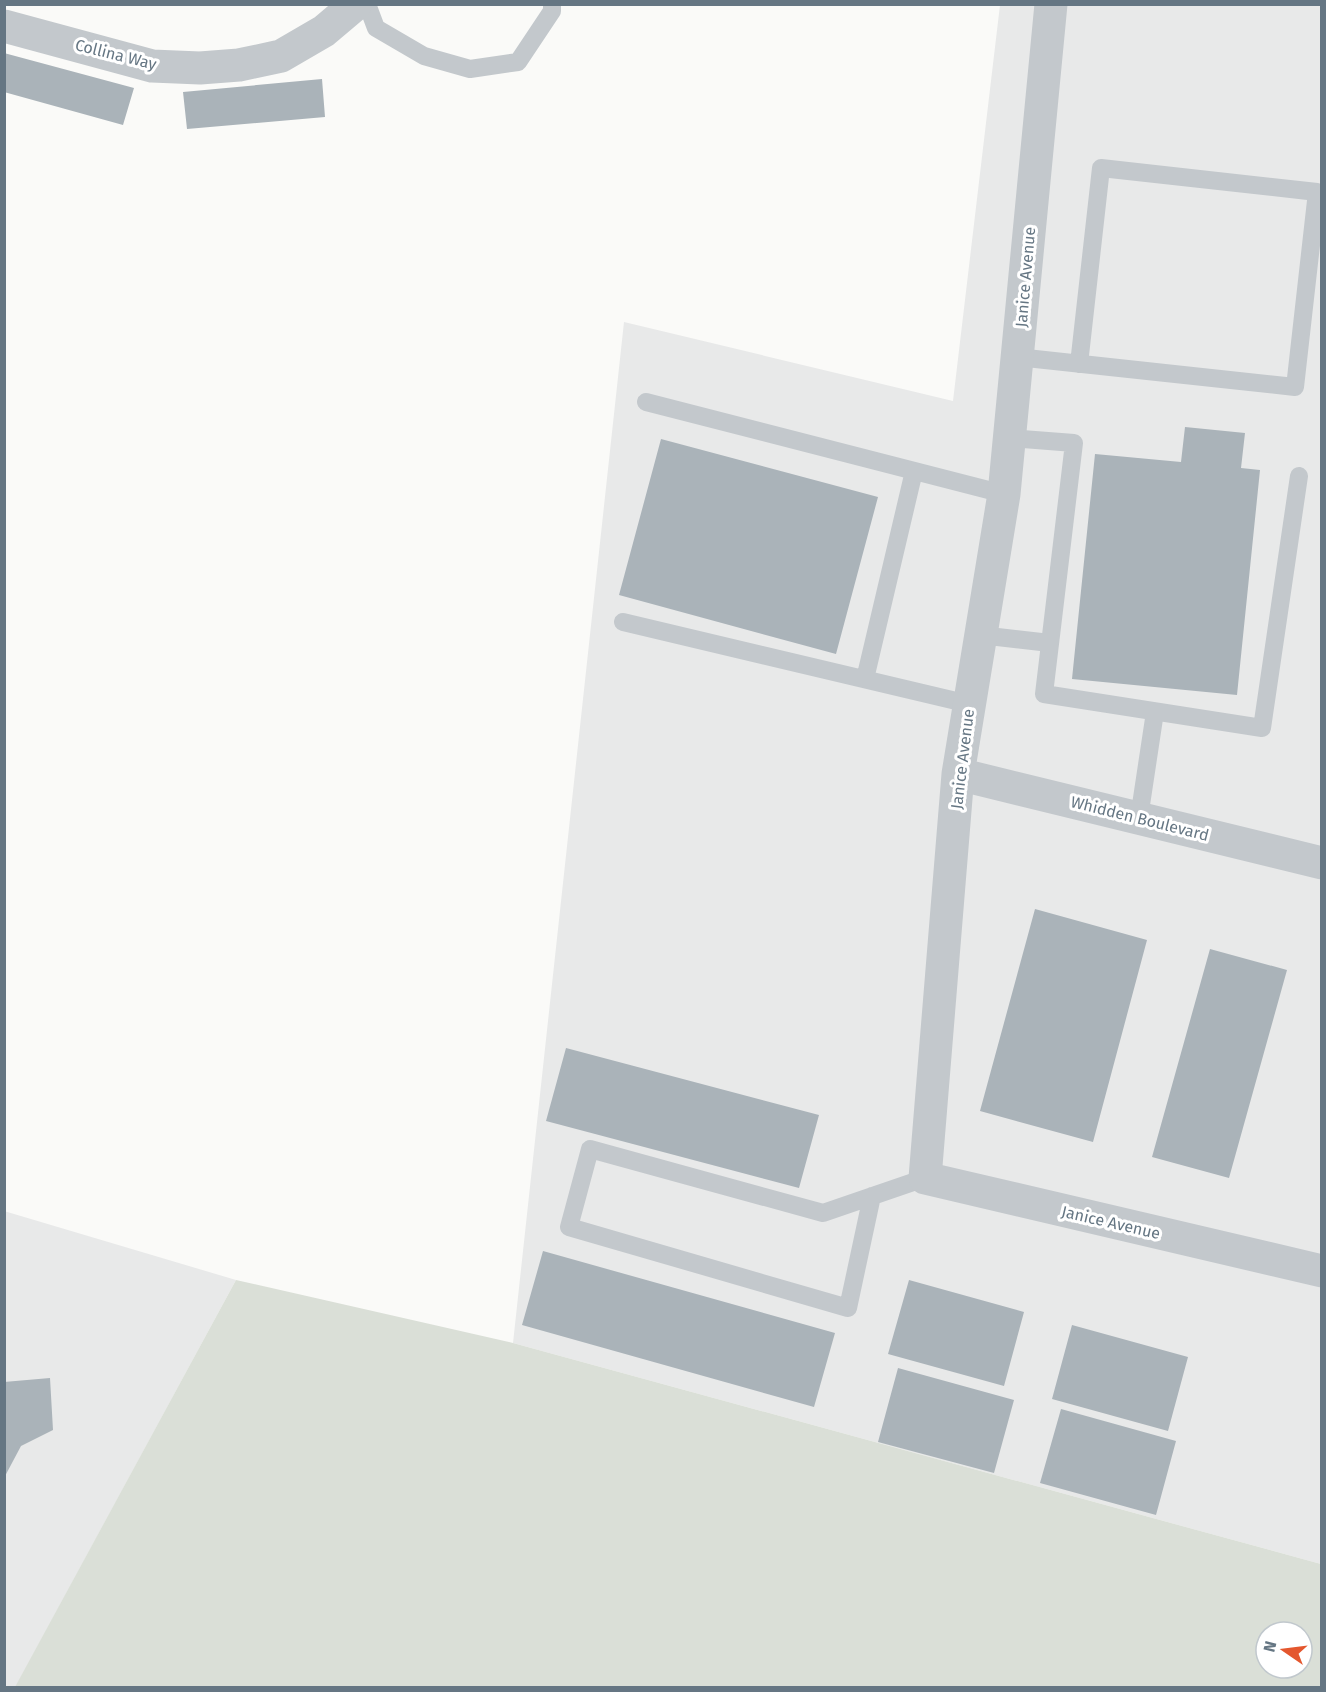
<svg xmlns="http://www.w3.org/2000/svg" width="1326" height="1692" viewBox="0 0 1326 1692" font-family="'Fira Sans',sans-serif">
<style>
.built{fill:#e8e9e9}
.green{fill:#dadfd7;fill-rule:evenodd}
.building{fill:#aab3b9}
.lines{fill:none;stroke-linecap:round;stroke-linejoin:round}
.lane{stroke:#c3c8cc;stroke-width:18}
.street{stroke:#c3c8cc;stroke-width:33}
.labels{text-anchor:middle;stroke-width:6;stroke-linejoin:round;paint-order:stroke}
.street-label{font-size:16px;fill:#657683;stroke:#fff}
</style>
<rect width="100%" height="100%" fill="#fafaf8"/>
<path class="built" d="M1000,5H1321V1564L513,1343L624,322L953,401Z
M4,1211L236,1280L15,1688L4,1687Z"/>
<path class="green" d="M236,1280L513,1343L1321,1564V1687H15ZM1266,1632H1302V1668H1266Z"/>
<path class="building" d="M4,53L134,88L123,125L4,92Z
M322,79L325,117L187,129L183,92Z
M1185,427L1245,433L1241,468L1260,470L1237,695L1072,679L1095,454L1181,462Z
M661,439L878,497L836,654L619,595Z
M1035,909L1147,940L1093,1142L980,1111Z
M1210,949L1287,970L1229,1178L1152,1157Z
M566,1048L819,1115L799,1188L546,1121Z
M543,1251L835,1333L814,1407L522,1325Z
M909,1280L1024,1312L1004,1386L888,1354Z
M1072,1325L1188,1357L1168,1431L1052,1399Z
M898,1368L1014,1400L994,1473L878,1442Z
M50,1378L53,1430L21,1446L4,1478V1382Z
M1061,1409L1176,1441L1156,1515L1040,1483Z"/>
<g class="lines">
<path class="lane" d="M367,4L376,28L424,56L470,69L518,62L552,11V4
M1017,357L1295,387L1317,192L1101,168L1079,364
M646,402L1004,494
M1010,438L1074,443L1044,694L1262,728L1299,476
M623,622L969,704
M980,635L1050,643
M865,679L914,471
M1139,818L1155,712
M872,1196L848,1308L569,1227L590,1149L823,1213L925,1178"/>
<path class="street" d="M1051,4L1004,494L958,774L925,1178L1322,1271
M4,26L152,66L200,68L239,65L281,56L324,31L356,4
M958,774L1322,863"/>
</g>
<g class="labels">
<g class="street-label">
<text transform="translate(116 54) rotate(14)" y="6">Collina Way</text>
<text transform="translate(1025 277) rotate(-85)" y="6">Janice Avenue</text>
<text transform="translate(962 759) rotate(-83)" y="6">Janice Avenue</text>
<text transform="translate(1140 818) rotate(14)" y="6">Whidden Boulevard</text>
<text transform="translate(1111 1222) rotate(13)" y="6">Janice Avenue</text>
</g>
</g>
<rect width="1326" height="1692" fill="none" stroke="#657683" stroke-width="12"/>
<g transform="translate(1284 1650) rotate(284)"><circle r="28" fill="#ffffff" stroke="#c1c8cd" stroke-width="1.5"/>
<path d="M0-4.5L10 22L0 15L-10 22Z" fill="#e4572e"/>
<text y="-9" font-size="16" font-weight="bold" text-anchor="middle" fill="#657683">N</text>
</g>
</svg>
